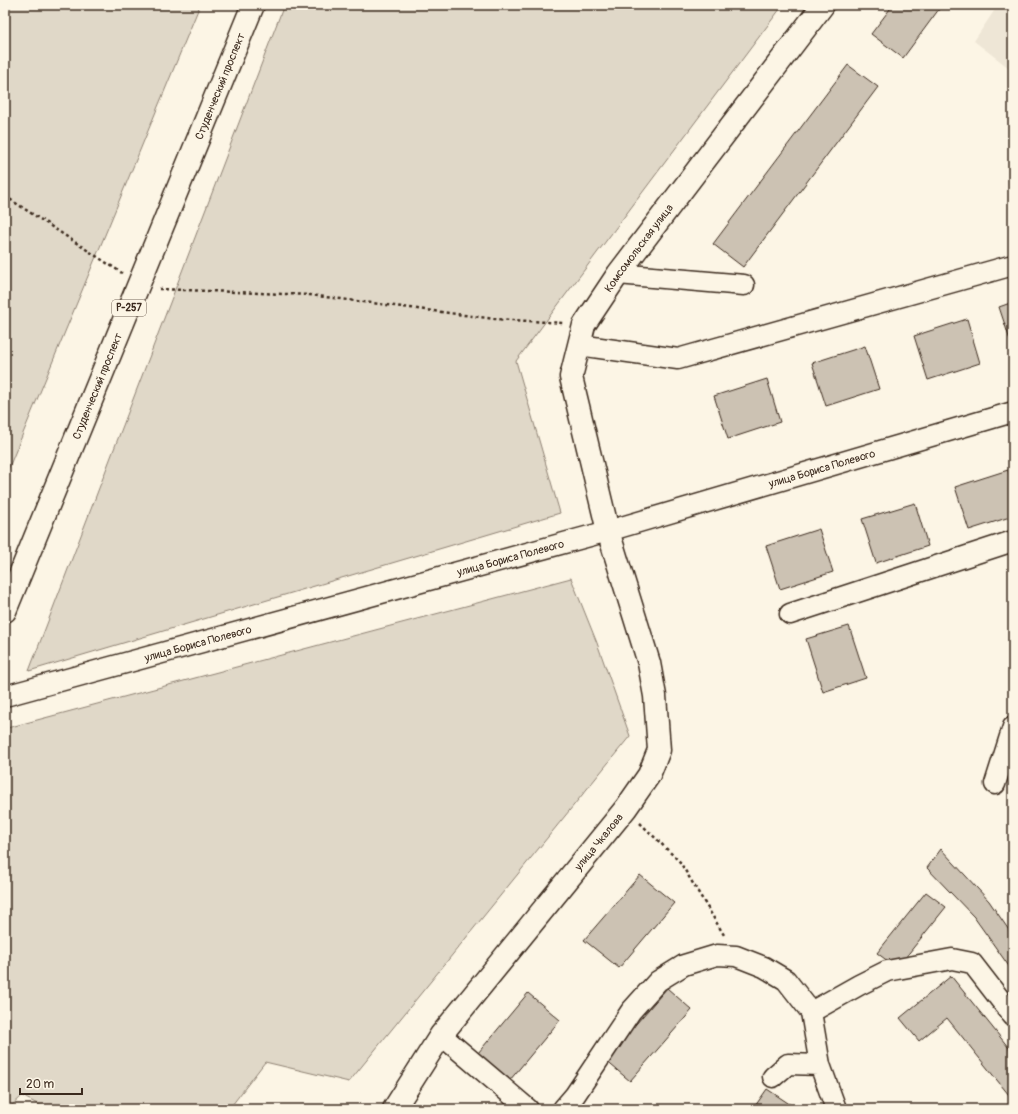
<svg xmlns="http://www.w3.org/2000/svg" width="1018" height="1114" viewBox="0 0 1018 1114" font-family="Pangolin,sans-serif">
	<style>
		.built { fill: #eee6d6 }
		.green { fill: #e0d8c8; stroke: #8e8173 }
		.building { fill: #ccc2b3; stroke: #3b2a1e }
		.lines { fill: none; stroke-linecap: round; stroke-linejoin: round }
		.minor-casing { stroke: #3b2a1e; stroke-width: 23 }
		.major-casing { stroke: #3b2a1e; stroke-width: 25 }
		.highway-casing { stroke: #3b2a1e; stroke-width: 25 }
		.path { stroke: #3b2a1e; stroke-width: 2.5; stroke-dasharray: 3 3; stroke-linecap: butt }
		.minor { stroke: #fcf5e5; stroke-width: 20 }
		.major { stroke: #fcf5e5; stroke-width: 22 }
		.highway { stroke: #fcf5e5; stroke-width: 22 }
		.labels { text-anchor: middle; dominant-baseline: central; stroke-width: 3.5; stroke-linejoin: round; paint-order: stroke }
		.shield { fill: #fcf5e5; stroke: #75675a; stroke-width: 1 }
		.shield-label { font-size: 10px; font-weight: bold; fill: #3b2a1e }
		.street-label { font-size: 11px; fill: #3b2a1e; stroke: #fcf5e5 }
	</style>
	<rect width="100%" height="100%" fill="#fcf5e5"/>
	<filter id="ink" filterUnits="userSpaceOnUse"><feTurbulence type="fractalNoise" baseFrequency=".025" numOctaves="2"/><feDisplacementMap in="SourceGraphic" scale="8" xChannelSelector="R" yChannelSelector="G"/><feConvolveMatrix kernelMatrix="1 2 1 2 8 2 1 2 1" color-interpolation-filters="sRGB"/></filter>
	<g filter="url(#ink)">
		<!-- built -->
		<polygon class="built" points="998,5 1013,5 1013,71 974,41"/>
		<!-- green -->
		<g class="green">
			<polygon points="5,5 200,5 5,477"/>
			<polygon points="284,5 783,5 516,361 560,513 29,671"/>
			<polygon points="571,578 597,643 630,736 349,1082 265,1062 229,1109 47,1109 22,1096 8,1109 5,1109 5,734 7,728"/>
		</g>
		<!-- building -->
		<g class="building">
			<polygon points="893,5 942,5 903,58 871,34"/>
			<polygon points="848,65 878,87 743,267 713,244"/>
			<polygon points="1013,302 1013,349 999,307"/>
			<polygon points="967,319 980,363 928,380 914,336"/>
			<polygon points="865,346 879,389 826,406 812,363"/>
			<polygon points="767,379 780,422 728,439 714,396"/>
			<polygon points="1008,470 1013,485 1013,516 969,530 955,487"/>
			<polygon points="915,503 928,546 876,563 862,519"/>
			<polygon points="819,529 833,572 780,589 766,546"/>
			<polygon points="849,626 866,678 823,692 806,639"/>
			<polygon points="941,849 989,901 1013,936 1013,972 974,917 927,868"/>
			<polygon points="640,875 674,903 619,968 584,940"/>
			<polygon points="926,892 946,907 905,958 889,962 877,953"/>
			<polygon points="951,976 1013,1053 1013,1100 947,1018 919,1041 900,1018"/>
			<polygon points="667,988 692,1010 630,1081 605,1060"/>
			<polygon points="528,993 560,1020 510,1080 478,1053"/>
			<polygon points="767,1089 794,1107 792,1109 753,1109"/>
		</g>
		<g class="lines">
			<!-- minor casing -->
			<g class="minor-casing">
				<g id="minor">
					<polyline points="618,274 744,285"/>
					<polyline points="579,345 678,359 1013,265"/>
					<polyline points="790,614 1013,541"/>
					<path id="s1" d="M5 696 608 531 1013 412"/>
					<polyline points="995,784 1013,727"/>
					<polyline points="811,1012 859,985 887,971 952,959 972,963 1013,1016"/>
					<polyline points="441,1035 528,1109"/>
					<polyline points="773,1077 788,1064 820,1065 836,1109"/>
					<polyline points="563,1109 575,1095 631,1011 658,981 684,965 717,955 736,956 764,967 786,980 811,1012 820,1065"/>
				</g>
			</g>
			<!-- major casing -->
			<g class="major-casing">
				<g id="major">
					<path id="s2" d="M394 1109 441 1035 626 808 649 775 659 750 655 696 649 663 608 531 571 377 584 325 618 274 823 5"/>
				</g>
			</g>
			<!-- highway casing -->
			<g class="highway-casing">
				<g id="highway">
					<path id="s3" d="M5 611 253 5"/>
				</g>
			</g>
			<!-- path -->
			<g class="path">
				<polyline points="5,196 122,273"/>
				<polyline points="159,289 310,295 495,319 564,323"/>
				<polyline points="640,823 680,862 724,935"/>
			</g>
			<!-- minor -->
			<use href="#minor" class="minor"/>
			<!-- major -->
			<use href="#major" class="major"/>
			<!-- highway -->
			<use href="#highway" class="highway"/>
		</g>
	</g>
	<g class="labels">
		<!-- shield labels -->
		<rect class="shield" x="112" y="300" width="34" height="16" rx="3"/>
		<g class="shield-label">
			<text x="129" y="308">Р-257</text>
		</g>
		<!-- street labels -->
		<g class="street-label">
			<text stroke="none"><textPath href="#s3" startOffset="567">Студенческий проспект</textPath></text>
			<text stroke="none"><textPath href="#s2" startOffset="980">Комсомольская улица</textPath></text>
			<text stroke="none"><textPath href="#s3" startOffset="243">Студенческий проспект</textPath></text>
			<text stroke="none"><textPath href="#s1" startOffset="848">улица Бориса Полевого</textPath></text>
			<text stroke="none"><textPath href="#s1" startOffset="524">улица Бориса Полевого</textPath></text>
			<text stroke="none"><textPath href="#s1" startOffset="200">улица Бориса Полевого</textPath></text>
			<text stroke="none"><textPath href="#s2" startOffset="337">улица Чкалова</textPath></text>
		</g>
	</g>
	<!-- margin -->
	<rect width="1018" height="1114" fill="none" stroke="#fcf5e5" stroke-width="20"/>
	<rect x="10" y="10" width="998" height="1094" fill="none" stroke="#3b2a1e" stroke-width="1.5" filter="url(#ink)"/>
	<!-- scale -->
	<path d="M20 1088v6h62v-6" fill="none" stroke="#3b2a1e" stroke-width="2"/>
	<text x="26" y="1088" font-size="12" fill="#3b2a1e" stroke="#fcf5e5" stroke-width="3" paint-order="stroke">20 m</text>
</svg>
